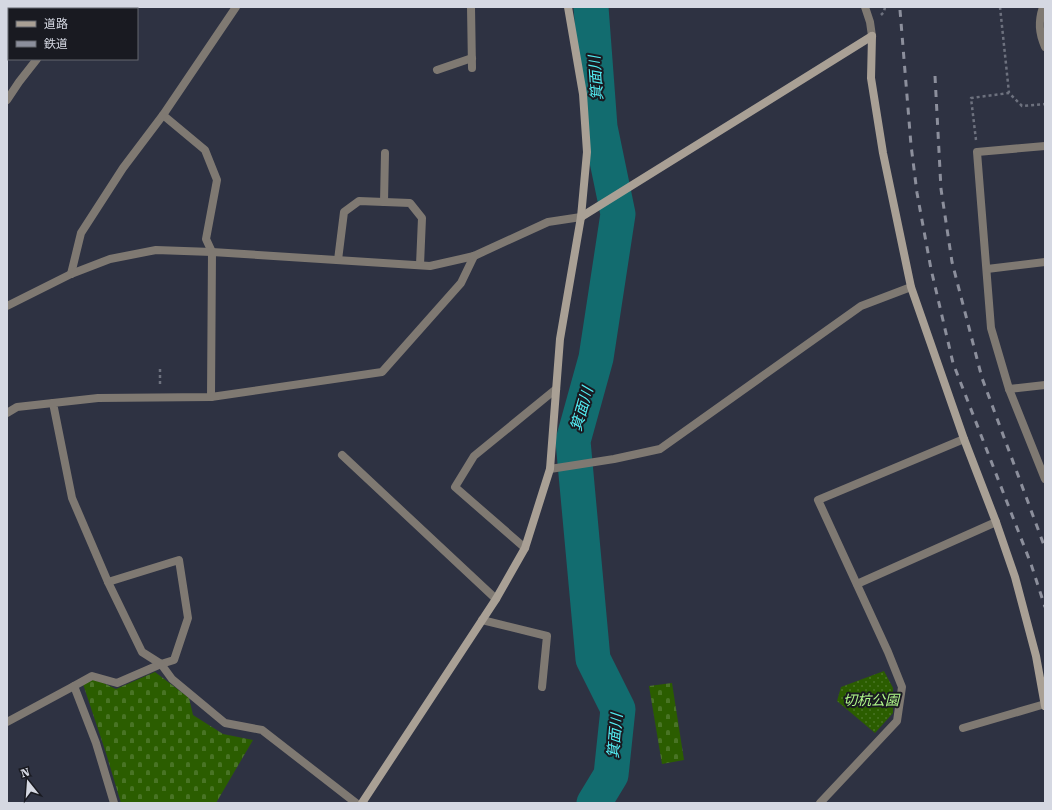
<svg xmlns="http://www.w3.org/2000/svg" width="1052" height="810" viewBox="0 0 1052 810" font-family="'Roboto Serif','Noto Sans JP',serif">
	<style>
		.cemetery { fill: url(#cemetery-stones) }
		.park { fill: url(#park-dots) }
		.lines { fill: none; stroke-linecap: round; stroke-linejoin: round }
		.river { stroke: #126c6f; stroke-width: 35 }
		.path { stroke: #6d717e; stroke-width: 2.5; stroke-dasharray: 3 3; stroke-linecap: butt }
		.lane { stroke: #7f7972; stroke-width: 8 }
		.street { stroke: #7f7972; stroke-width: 8 }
		.secondary { stroke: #a9a095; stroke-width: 8 }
		.rail { stroke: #8c8f9c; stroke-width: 3; stroke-dasharray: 7 7; stroke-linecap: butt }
		.labels { text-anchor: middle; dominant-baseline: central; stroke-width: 4; stroke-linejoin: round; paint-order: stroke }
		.park-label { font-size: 14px; font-style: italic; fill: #b1f98a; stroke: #191a21 }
		.water-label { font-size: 15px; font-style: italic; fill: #53edf3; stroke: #191a21 }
	</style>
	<defs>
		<pattern id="cemetery-stones" width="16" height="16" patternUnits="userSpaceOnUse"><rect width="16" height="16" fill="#2b5d00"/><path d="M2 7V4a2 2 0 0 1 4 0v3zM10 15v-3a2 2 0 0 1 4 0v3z" fill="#497425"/></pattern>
		<pattern id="park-dots" width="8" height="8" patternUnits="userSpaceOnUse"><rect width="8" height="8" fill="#2b5d00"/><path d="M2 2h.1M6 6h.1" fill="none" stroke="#497425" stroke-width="1.8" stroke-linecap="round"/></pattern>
	</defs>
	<rect width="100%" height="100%" fill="#2e3242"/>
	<!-- cemetery -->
	<g class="cemetery">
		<polygon points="155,672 189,698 193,715 223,734 253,740 216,803 121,803 106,753 83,684 95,679 116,689"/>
		<polygon points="672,683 684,760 662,764 649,686"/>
	</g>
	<!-- park -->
	<polygon class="park" points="884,671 893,688 893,713 875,733 837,701 841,687"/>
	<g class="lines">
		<!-- river -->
		<polyline class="river" points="591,7 600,127 618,214 596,358 573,441 593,659 618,709 611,775 594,803"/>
		<!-- path -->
		<g class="path">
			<polyline points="1000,7 1009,93 1022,106 1045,104"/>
			<polyline points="881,15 884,12 885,7"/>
			<polyline points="976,140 971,98 1009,93"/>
			<polyline points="160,384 160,368"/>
		</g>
		<!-- lane -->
		<g class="lane">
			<path d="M1043 7C1038 22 1039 33 1045 47"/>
			<polyline points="437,70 472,58"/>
			<polyline points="384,202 385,153"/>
			<polyline points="338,260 344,212 359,201 410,203 422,218 420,265"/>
			<polyline points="1009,389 1045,385"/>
			<polyline points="7,413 17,407 53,403"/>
			<polyline points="482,620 547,636 542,687"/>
			<polyline points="74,686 92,676 117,683 161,664"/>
			<polyline points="963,728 1045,704"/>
		</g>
		<!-- street -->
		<g class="street">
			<polyline points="471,7 472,68"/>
			<polyline points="865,7 870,22 872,36"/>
			<polyline points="79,9 80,7"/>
			<polyline points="7,100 19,82 37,59"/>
			<polyline points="163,115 205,150 217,180 206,239 212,252 211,397"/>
			<polyline points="1045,146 977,152 991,328 1009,389 1045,479"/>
			<polyline points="987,269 1045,262"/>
			<polyline points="71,274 81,233 123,168 163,115 236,7"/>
			<polyline points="7,306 71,274 110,259 156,250 212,252 430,266 474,256 548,222 581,217"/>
			<polyline points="342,455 496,599"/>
			<polyline points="550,469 614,459 660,449 861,306 911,287"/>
			<polyline points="525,548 455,487 474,456 556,389"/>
			<polyline points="108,582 179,560 188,618 174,660 161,664"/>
			<polyline points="857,584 996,522"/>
			<polyline points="7,722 74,686 96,743 114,803"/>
			<polyline points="356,803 262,730 225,723 172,679 161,664 142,652 108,582 72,498 53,403 98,398 211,397 382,372 461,283 474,256"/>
			<polyline points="820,803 897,721 902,687 888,652 818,500 964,439"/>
		</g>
		<!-- secondary -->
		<g class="secondary">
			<polyline points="872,36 871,78 883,153 911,287 964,439 996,522 1015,577 1036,656 1045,706"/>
			<polyline points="581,217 872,36"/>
			<polyline points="362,803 496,599 525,548 550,469 560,339 581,217 587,152 583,94 568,7"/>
		</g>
		<!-- rail -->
		<g class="rail">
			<polyline points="900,10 911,145 917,193 931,269 953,363 1031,564 1045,607"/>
			<polyline points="935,76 941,189 952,262 982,378 1045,548"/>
		</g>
	</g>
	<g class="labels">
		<!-- park labels -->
		<g class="park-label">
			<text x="871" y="700">切杭公園</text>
		</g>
		<!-- water labels -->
		<g class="water-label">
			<text transform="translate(596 78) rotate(-94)">箕面川</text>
			<text transform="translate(582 409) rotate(-74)">箕面川</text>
			<text transform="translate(615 736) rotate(-85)">箕面川</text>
		</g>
	</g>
	<!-- border -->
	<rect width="1052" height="810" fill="none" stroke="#d5d8e2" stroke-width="16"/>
	<!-- legend -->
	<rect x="8" y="8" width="130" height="52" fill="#191a21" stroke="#64666e"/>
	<rect x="16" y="21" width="20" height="6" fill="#a9a095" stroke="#64666e"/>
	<text x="44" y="28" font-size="12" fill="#d5d8e2">道路</text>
	<rect x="16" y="41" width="20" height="6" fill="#8c8f9c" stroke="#64666e"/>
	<text x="44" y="48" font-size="12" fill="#d5d8e2">鉄道</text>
	<!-- north arrow -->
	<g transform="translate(28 782) rotate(343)" stroke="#191a21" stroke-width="3" paint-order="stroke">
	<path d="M0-3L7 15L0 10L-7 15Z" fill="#d5d8e2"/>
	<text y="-6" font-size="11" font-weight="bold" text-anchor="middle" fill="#d5d8e2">N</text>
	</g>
</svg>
